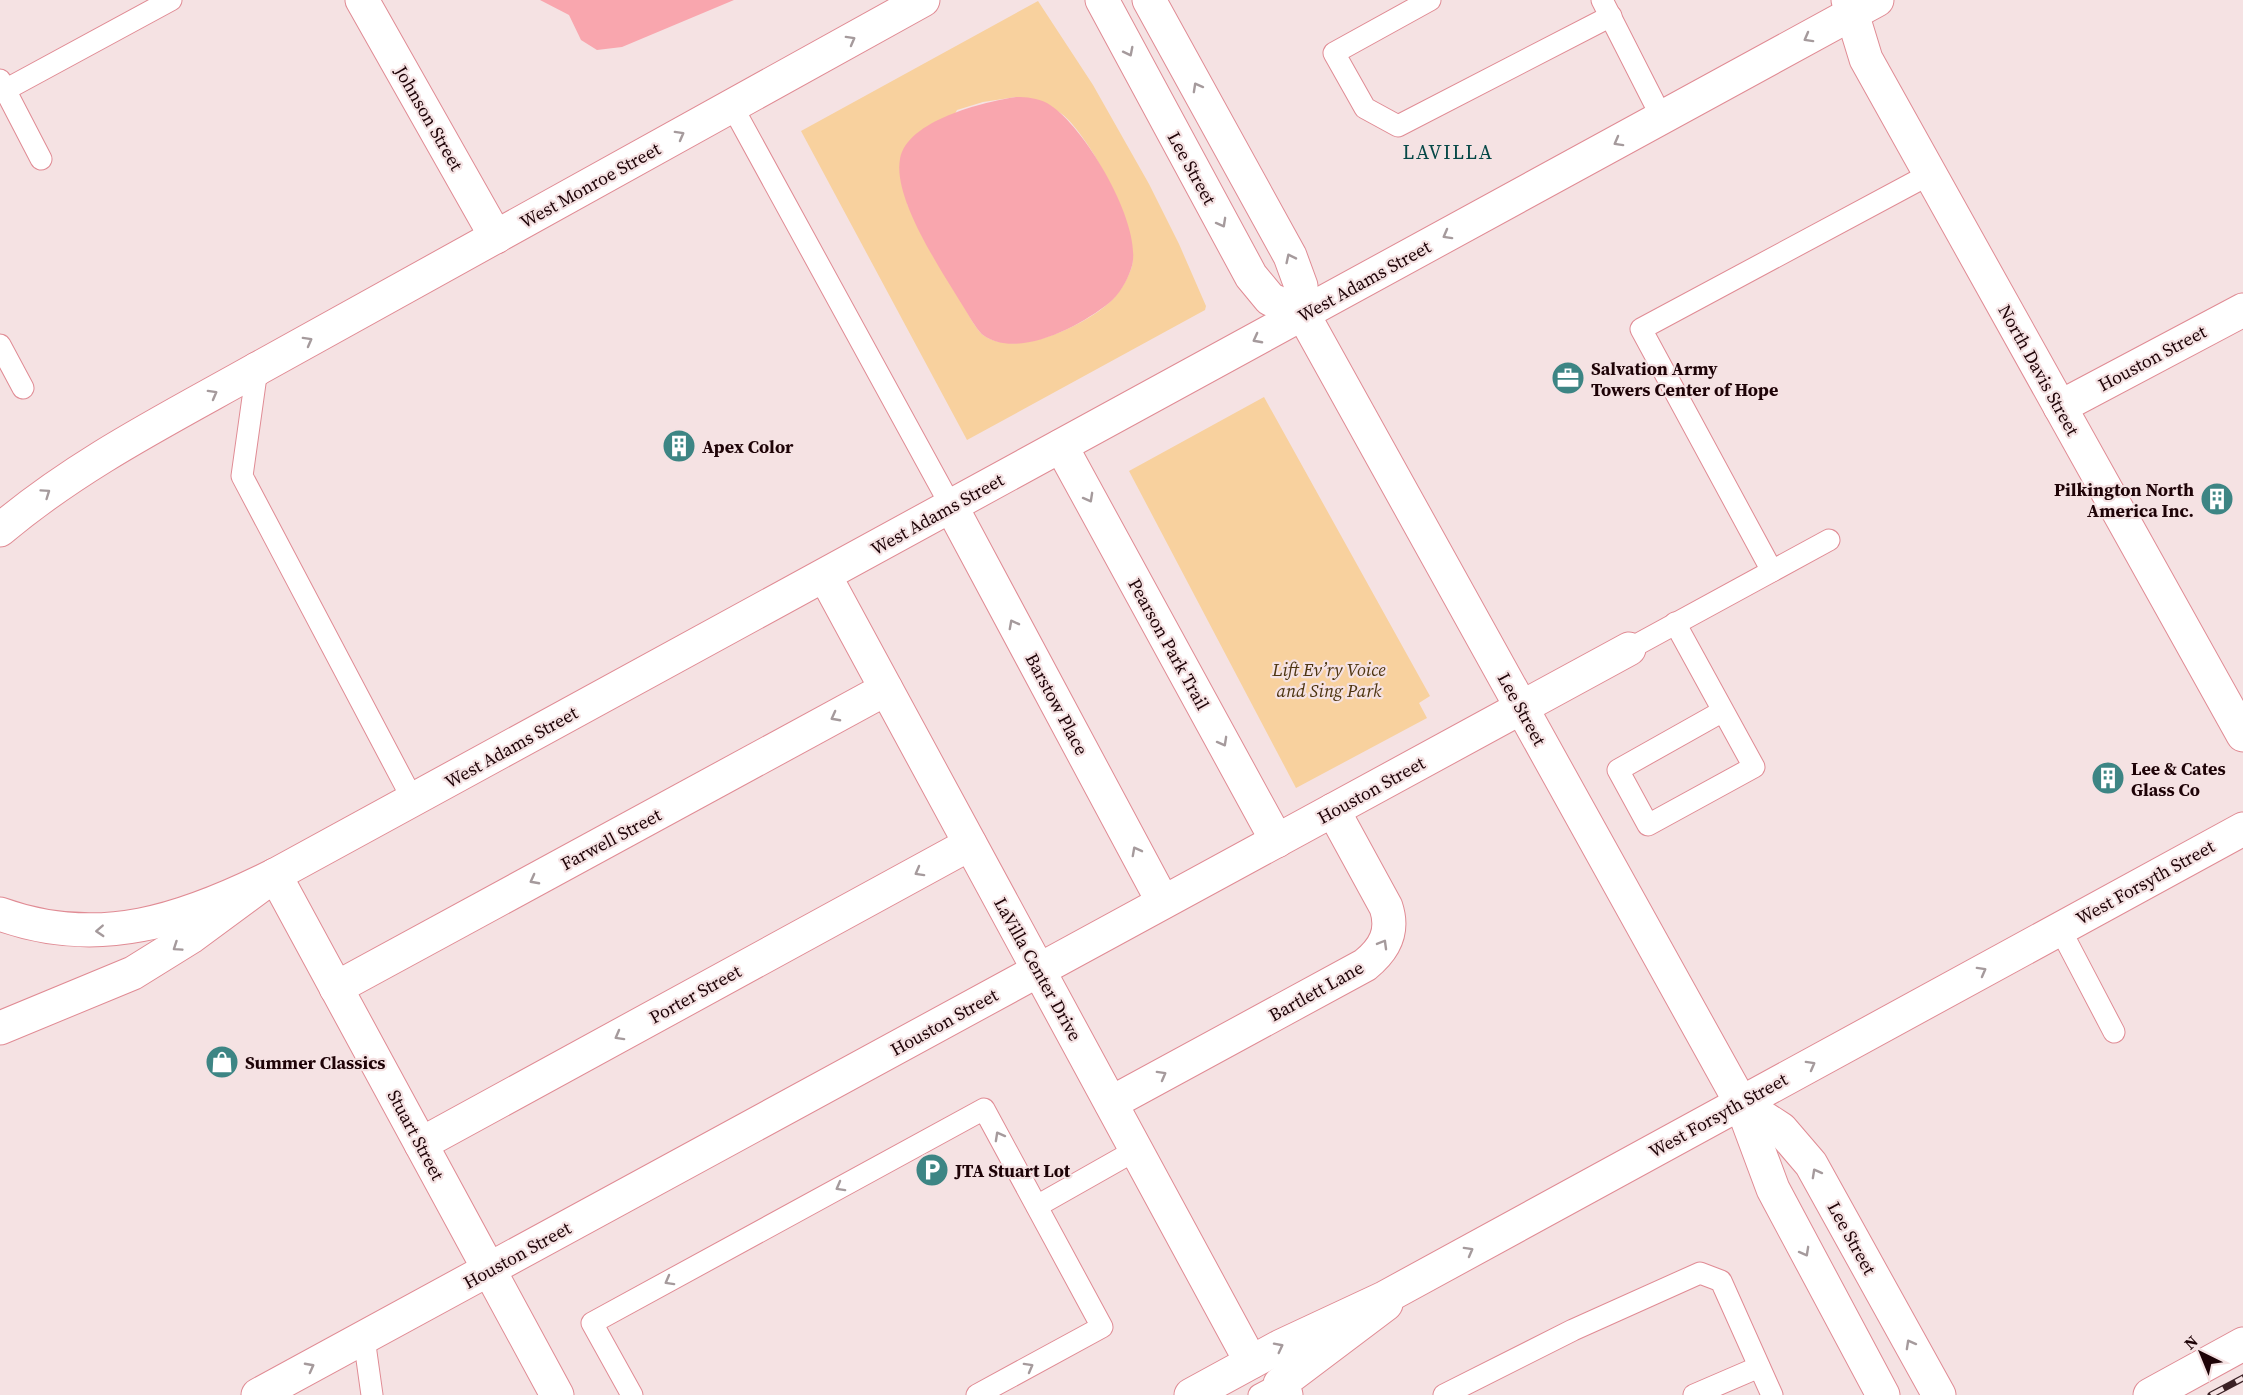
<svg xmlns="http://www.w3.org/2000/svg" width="2243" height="1395" viewBox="0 0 2243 1395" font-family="'Source Serif 4',serif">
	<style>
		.green { fill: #f8d19e; fill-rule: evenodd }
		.water { fill: #f9a6ae }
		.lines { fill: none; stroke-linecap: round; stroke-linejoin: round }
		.service-casing { stroke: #e08b94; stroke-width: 23 }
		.minor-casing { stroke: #e08b94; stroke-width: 35 }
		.tertiary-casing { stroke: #e08b94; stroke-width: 35 }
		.secondary-casing { stroke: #e08b94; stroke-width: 35 }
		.primary-casing { stroke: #e08b94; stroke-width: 35 }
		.motorway-casing { stroke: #e08b94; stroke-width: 35 }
		.service { stroke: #fff; stroke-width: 21 }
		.minor { stroke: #fff; stroke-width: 33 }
		.tertiary { stroke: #fff; stroke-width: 33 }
		.secondary { stroke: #fff; stroke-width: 33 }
		.primary { stroke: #fff; stroke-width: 33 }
		.motorway { stroke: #fff; stroke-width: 33 }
		.rail-casing { stroke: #3b2125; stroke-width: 7 }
		.rail { stroke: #f5e2e3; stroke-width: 4.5; stroke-dasharray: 14; stroke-linecap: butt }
		.oneway { stroke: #a59a9c }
		.labels { text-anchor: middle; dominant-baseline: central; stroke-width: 4.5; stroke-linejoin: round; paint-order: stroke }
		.street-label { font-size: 18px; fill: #1e0307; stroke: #f5e2e3 }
		.poi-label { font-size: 18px; font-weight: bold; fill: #1e0307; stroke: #f5e2e3; text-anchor: start }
		.park-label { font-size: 18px; font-style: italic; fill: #4d3410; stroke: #f5e2e3 }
		.neighbourhood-label { font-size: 20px; letter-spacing: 1.5px; fill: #064847; stroke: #f5e2e3 }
	</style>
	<rect width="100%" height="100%" fill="#f5e2e3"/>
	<!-- green -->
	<g class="green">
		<path d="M1038 1 1093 85 1149 184 1179 244 1206 306 1205 310 967 440 801 131ZM1016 97C1030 102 1047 105 1059 112 1088 130 1143 236 1131 269 1127 280 1120 292 1112 300 1087 325 1016 359 983 335 979 332 975 325 972 321L907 204 957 110 983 102Z"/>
		<polygon points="1264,397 1430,696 1419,703 1427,718 1296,788 1129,471"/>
	</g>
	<!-- water -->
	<g class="water">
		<polygon points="540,0 734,0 622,47 597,50 581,40 569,15"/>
		<path d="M1016 97C1027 97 1037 98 1047 103 1083 123 1146 228 1131 269 1127 281 1119 295 1109 303 1080 326 1018 360 983 335 979 332 975 325 972 321 950 283 892 202 900 159 907 120 984 102 1016 97Z"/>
	</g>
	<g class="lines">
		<!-- service casing -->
		<g class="service-casing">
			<g id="service">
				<polyline points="1430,0 1334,53 1365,108 1398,126 1611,16"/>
				<polyline points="1602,0 1662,118"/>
				<polyline points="0,80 41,159"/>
				<polyline points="5,90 171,0"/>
				<polyline points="732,106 951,506"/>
				<polyline points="0,345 23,388"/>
				<polyline points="257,369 242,476 413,800"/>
				<polyline points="1772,571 1641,329 1930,174"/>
				<polyline points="1675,623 1754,767 1648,825 1618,770 1723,711"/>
				<polyline points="1629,649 1829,540"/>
				<polyline points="2060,929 2114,1032"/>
				<polyline points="1037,1206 1136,1150"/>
				<polyline points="364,1338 372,1395"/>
				<polyline points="632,1395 592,1323 984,1109 1102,1327 977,1395"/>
				<polyline points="1259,1395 1280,1384"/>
				<polyline points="1444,1395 1573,1330 1700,1273 1721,1281 1772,1395"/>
				<polyline points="1694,1395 1759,1367"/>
			</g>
		</g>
		<!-- minor casing -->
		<g class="minor-casing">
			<g id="minor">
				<polyline points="362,0 496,237"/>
				<polyline points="2060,407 2243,310"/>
				<polyline points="1061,446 1277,841"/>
				<polyline points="951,506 1163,902"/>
				<polyline points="825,576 1251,1362"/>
				<polyline points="336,988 886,689"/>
				<polyline points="0,1028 133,973 191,937 275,875 557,1395"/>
				<path d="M1111 1103 1365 965C1385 949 1394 931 1386 907L1333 810"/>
				<polyline points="421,1144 970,844"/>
				<polyline points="258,1395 1629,649"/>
				<polyline points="1286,1395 1280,1384 1386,1304"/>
			</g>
		</g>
		<!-- tertiary casing -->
		<g class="tertiary-casing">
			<g id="tertiary">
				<polyline points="1102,0 1251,276 1270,299 1303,314"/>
				<polyline points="1149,0 1290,256 1301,286 1303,314 1741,1103 1773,1189 1883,1395"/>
				<polyline points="1848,0 1866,59 2243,735"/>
				<polyline points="257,369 923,0"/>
				<polyline points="1741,1103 1781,1129 1811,1164 1939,1395"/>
			</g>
		</g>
		<!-- secondary casing -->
		<g class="secondary-casing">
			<polyline id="secondary" points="2150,1395 2243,1344"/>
		</g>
		<!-- primary casing -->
		<g class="primary-casing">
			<g id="primary">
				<polyline points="275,875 1877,0"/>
				<polyline points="1191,1395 1281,1346 1384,1298 2243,829"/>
			</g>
		</g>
		<!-- motorway casing -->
		<g class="motorway-casing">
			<g id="motorway">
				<path d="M0 530C78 464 168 419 257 369"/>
				<path d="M0 914C99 950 185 920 275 875"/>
			</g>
		</g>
		<!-- service -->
		<use href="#service" class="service"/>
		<!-- minor -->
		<use href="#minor" class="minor"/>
		<!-- tertiary -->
		<use href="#tertiary" class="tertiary"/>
		<!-- secondary -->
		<use href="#secondary" class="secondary"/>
		<!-- primary -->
		<use href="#primary" class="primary"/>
		<!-- motorway -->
		<use href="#motorway" class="motorway"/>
		<!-- rail casing -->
		<g class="rail-casing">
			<polyline id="rail" points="2211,1395 2243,1378"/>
		</g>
		<!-- rail -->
		<use href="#rail" class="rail"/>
	</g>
	<!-- one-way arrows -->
	<defs><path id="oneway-chevron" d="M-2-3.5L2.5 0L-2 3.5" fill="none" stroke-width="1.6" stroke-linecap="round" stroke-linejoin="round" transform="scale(1.5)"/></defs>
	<g class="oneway">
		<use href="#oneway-chevron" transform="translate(1808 38) rotate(151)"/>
		<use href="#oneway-chevron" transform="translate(851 40) rotate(-29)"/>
		<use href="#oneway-chevron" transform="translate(1129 52) rotate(63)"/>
		<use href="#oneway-chevron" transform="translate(1197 87) rotate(-119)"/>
		<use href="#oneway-chevron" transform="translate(680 135) rotate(-29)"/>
		<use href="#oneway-chevron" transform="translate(1618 142) rotate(151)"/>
		<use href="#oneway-chevron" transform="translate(1222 223) rotate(61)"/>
		<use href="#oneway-chevron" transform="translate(1447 235) rotate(151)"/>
		<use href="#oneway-chevron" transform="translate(1290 258) rotate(-116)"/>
		<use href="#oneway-chevron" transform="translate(1257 339) rotate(152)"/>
		<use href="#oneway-chevron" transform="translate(308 341) rotate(-29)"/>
		<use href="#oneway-chevron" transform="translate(213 394) rotate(-29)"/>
		<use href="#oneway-chevron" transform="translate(46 493) rotate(-35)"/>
		<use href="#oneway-chevron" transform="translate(1089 498) rotate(61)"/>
		<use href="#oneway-chevron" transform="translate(1013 624) rotate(-118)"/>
		<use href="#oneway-chevron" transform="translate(835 717) rotate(152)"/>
		<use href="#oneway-chevron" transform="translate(1223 742) rotate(61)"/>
		<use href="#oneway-chevron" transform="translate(1136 851) rotate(-118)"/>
		<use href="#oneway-chevron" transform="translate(919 872) rotate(151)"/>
		<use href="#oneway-chevron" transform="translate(534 880) rotate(152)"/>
		<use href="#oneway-chevron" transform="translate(100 931) rotate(177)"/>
		<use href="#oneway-chevron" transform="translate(1383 944) rotate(-60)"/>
		<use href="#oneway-chevron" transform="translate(177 947) rotate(146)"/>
		<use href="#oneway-chevron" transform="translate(1982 971) rotate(-29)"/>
		<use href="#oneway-chevron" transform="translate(619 1036) rotate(151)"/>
		<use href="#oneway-chevron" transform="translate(1811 1065) rotate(-29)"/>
		<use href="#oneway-chevron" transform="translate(1162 1075) rotate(-29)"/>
		<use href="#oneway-chevron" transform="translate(999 1136) rotate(-119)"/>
		<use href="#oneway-chevron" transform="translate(1816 1173) rotate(-119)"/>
		<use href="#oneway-chevron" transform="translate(840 1187) rotate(151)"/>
		<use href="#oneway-chevron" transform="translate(1469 1251) rotate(-29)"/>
		<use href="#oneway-chevron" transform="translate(1805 1252) rotate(61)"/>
		<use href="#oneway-chevron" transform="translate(669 1281) rotate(151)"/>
		<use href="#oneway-chevron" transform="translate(1910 1344) rotate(-119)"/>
		<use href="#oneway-chevron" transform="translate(1279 1347) rotate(-27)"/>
		<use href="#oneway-chevron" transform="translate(310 1367) rotate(-28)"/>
		<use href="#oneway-chevron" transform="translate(1029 1367) rotate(-29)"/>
	</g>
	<!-- icons -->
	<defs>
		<g id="office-disc" transform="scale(1.725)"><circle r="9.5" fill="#3d8584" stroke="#f5e2e3"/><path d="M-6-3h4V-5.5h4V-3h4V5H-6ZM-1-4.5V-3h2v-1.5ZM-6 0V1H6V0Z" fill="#fff"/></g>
		<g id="building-disc" transform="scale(1.725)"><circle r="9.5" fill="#3d8584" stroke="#f5e2e3"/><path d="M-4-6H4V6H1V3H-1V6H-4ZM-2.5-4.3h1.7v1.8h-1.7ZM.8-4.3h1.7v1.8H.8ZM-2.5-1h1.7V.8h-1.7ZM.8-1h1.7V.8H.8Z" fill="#fff"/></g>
		<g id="shop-disc" transform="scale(1.725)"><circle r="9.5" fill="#3d8584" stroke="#f5e2e3"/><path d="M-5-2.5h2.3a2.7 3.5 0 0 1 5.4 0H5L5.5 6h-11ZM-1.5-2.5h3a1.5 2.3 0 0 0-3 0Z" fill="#fff"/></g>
		<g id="parking-disc" transform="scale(1.725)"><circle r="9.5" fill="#3d8584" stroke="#f5e2e3"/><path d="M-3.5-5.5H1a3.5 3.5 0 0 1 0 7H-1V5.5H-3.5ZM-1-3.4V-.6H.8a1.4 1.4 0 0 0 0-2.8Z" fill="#fff"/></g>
	</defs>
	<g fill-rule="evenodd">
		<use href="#office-disc" x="1568" y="378"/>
		<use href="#building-disc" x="679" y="446"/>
		<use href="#building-disc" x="2217" y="499"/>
		<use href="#building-disc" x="2108" y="778"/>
		<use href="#shop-disc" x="222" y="1062"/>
		<use href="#parking-disc" x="932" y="1170"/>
	</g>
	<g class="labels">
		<!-- street labels -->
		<g class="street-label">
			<text transform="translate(429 118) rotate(60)">Johnson Street</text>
			<text transform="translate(1192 168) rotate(61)">Lee Street</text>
			<text transform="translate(590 185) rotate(-29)">West Monroe Street</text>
			<text transform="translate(1364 281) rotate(-29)">West Adams Street</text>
			<text transform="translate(2152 358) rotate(-28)">Houston Street</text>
			<text transform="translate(2039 370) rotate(61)">North Davis Street</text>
			<text transform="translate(937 514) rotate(-29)">West Adams Street</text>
			<text transform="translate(1169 644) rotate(61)">Pearson Park Trail</text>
			<text transform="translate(1057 704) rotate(62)">Barstow Place</text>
			<text transform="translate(1522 709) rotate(61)">Lee Street</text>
			<text transform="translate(511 747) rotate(-29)">West Adams Street</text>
			<text transform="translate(1371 790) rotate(-29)">Houston Street</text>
			<text transform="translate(611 839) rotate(-28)">Farwell Street</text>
			<text transform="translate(2145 882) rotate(-29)">West Forsyth Street</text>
			<text transform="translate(1038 969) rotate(61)">LaVilla Center Drive</text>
			<text transform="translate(1316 991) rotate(-29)">Bartlett Lane</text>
			<text transform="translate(695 994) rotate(-29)">Porter Street</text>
			<text transform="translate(944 1022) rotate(-29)">Houston Street</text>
			<text transform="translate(1718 1115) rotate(-29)">West Forsyth Street</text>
			<text transform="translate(416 1135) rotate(62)">Stuart Street</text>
			<text transform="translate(1852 1238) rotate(61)">Lee Street</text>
			<text transform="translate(517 1255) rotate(-29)">Houston Street</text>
		</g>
		<!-- poi labels -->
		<g class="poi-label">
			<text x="1591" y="368">Salvation Army<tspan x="1591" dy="21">Towers Center of Hope</tspan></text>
			<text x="702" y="446">Apex Color</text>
			<text x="2194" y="489" text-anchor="end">Pilkington North<tspan x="2194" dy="21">America Inc.</tspan></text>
			<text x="2131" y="768">Lee &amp; Cates<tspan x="2131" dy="21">Glass Co</tspan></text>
			<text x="245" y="1062">Summer Classics</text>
			<text x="955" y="1170">JTA Stuart Lot</text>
		</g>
		<!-- park labels -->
		<g class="park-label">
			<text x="1329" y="669">Lift Ev’ry Voice<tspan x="1329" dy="21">and Sing Park</tspan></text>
		</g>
		<!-- neighbourhood labels -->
		<g class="neighbourhood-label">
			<text x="1448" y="152">LAVILLA</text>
		</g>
	</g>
	<!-- north arrow -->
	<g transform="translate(2201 1353) rotate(317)" stroke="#f5e2e3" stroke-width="4.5" paint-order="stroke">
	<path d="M0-4.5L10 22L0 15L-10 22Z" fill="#1e0307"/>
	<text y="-9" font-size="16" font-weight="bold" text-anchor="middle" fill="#1e0307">N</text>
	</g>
</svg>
